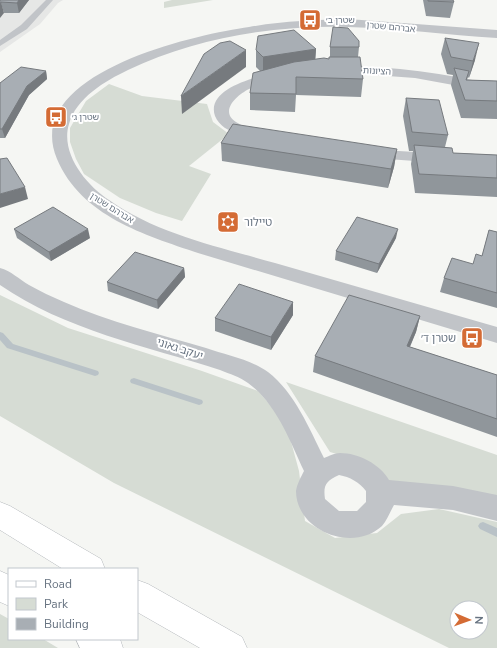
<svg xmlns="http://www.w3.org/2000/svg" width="497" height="648" viewBox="0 0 497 648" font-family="'Nunito Sans','Noto Sans Hebrew',sans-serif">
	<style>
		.built { fill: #e6e7e6 }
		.green { fill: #d6dcd4; fill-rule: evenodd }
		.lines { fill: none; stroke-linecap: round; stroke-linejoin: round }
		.stream { fill: #b9c2c7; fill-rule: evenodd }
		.secondary-casing { stroke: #b4b8bc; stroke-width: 1 }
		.lane { fill: #c1c4c8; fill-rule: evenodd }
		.street { fill: #c1c4c8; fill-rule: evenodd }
		.secondary { fill: #fff; fill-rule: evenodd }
		.wall { fill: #90969b }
		.shaded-wall { fill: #767a7e }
		.building { fill: #a8aeb4; stroke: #767a7e }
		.labels { text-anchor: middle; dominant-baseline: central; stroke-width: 4; stroke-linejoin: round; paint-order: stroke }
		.far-poi-label { font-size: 9px; fill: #677381; stroke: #fff; text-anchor: start }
		.far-street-label { font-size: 9px; fill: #677381; stroke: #fff }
		.poi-label { font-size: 11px; fill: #677381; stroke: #fff; text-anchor: start }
		.street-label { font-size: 11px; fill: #677381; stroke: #fff }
	</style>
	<rect width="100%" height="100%" fill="#f5f6f3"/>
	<!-- built -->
	<polygon class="built" points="0,0 63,0 58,3 40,24 0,52"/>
	<!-- green -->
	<g class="green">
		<polygon points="172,0 213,0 164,8 164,2"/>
		<polygon points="109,84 142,96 207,104 213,122 229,134 189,166 211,174 182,221 156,213 120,198 84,174 76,159 70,142 70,128 86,101"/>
		<path d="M0 295 68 328 202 371 258 391 286 423 299 471 305 521 335 538 377 533 401 514 439 509 497 522V648H449L114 483 0 416ZM457 608H481V632H457Z"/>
		<polygon points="286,382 497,455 497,497 388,483 374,465 330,452"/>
		<polygon points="0,614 9,619 9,639 43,639 58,648 0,648"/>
	</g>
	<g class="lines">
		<!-- stream -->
		<g class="stream">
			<polygon points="0,332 3,333 13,344 98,371 99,373 98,375 95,376 7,348 0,340"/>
			<polygon points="134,378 202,400 203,402 202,404 199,405 131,383 130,381 131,379"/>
			<polygon points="483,522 497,528 497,537 480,529 478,526 480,523"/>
		</g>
		<!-- secondary casing -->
		<g class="secondary-casing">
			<g id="secondary">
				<polygon points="0,502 10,506 101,559 105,569 63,569 0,530"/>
				<polygon points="0,571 9,575 9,606 0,602"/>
				<polygon points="137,580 148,584 242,637 247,648 200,648 137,612"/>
				<polygon points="76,639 120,639 123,648 80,648"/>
			</g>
		</g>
		<!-- lane -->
		<polygon class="lane" points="46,0 53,0 27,29 0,46 0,40 21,25"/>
		<!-- street -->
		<g class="street">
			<path d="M348 19 497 30V38C447 35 398 28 348 27 274 25 195 38 128 70 105 81 76 98 69 124 60 153 86 185 109 200 157 234 219 247 275 263 349 284 423 306 497 327V343L198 253C145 235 81 216 57 159 21 74 192 35 249 27 282 21 315 20 348 19Z"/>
			<path d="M332 66C388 65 442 73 497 85V93L415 78 374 75 327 73 325 70 327 67Z"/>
			<path d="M280 72 285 73 287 76 285 79C273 82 260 84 249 89 237 95 219 111 236 122 245 128 255 129 266 132L268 135 266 138C257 141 247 137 238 134 229 131 219 126 215 116 205 87 262 75 280 72Z"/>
			<polygon points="366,149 497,157 497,167 360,157 358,154 360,151"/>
			<path d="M0 268C11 271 19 279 29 285 40 291 52 297 64 302 110 322 158 334 206 348 226 355 250 359 268 372 295 393 309 428 324 458 329 456 335 453 340 453 358 453 380 464 389 480L453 486 497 495V521L453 510 394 505C390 512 387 520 382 526 353 553 296 531 296 491 297 484 301 477 304 471 290 441 276 403 248 383 240 377 230 374 220 370 146 346 65 330 0 285ZM339 475C350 477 359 482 366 491V502L357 511H339L325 499C323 485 326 481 339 475Z"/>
		</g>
		<!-- secondary -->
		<use href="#secondary" class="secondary"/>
	</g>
	<!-- wall -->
	<g class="wall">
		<polygon points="0,0 29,0 19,13 4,13"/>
		<polygon points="423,0 453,0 454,2 450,18 426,16"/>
		<polygon points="445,38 475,60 469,78 468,77 467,80 497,81 497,119 461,118 451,85 453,75 447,74 441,54"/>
		<polygon points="330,47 359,47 358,57 363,79 361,97 296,95 295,112 250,110 250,93 260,71 256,67 256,50 316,49 315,59 329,59 330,57"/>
		<polygon points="46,71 47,79 29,95 5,138 0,138 0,83"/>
		<polygon points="406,98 448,135 445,147 453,153 497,155 497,197 415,193 411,164 413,151 409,151 403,116"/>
		<polygon points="221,143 397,149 394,167 388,188 222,161"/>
		<polygon points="14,229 90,238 51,261 17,238"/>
		<polygon points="489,230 497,232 497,308 440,292 444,278 473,264 482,256"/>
		<polygon points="396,238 377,273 335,260 336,251"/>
		<polygon points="184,268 185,277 158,309 108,291 107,282"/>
		<polygon points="293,315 271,350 215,331 215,318"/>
		<polygon points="420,316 416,332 410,347 497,375 497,437 313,372 315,356"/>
	</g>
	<!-- shaded-wall -->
	<g class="shaded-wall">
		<polygon points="19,0 29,0 19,13 17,3"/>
		<polygon points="1,2 4,13 0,18 0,4"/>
		<polygon points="479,43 475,60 469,78 473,61"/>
		<polygon points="316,49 315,65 263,74 263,57"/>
		<polygon points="246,50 246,67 182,114 181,96"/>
		<polygon points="46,71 47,79 29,95 5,138 2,129 27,86"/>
		<polygon points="397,149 394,167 388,188 391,169"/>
		<polygon points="25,187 28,199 0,208 0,194"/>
		<polygon points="88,229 90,238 51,261 49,252"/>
		<polygon points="398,229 396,238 377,273 379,264"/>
		<polygon points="184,268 185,277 158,309 157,300"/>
		<polygon points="293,302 293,315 271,350 271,337"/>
		<polygon points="420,316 416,332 403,362 407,346"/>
	</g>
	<!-- building -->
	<g class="building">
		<polygon points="0,0 19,0 17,3 1,2 0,4"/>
		<polygon points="428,0 453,0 454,2 428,1"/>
		<polygon points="333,27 348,28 359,41 359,47 330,47"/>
		<polygon points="294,30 316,49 263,57 256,50 258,36"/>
		<polygon points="445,38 479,43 473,61 451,57"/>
		<polygon points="230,41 246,50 181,96 204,54 220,43"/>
		<polygon points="329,57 360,57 363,79 296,77 296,94 250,93 253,73 294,62 324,58 329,59"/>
		<polygon points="21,67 46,71 27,86 2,129 0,129 0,83"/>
		<polygon points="454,68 469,71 466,80 497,81 497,101 465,100"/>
		<polygon points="406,98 439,100 448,135 412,132"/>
		<polygon points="233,124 397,149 391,169 221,143"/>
		<polygon points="414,145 452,148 453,153 497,155 497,178 419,174"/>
		<polygon points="7,158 25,187 0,194 0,159"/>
		<polygon points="53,207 88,229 49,252 14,229"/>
		<polygon points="357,217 398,229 379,264 336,251"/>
		<polygon points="489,230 497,232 497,293 444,278 452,258 473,264 476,254 482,256"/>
		<polygon points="135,252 184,268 157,300 107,282"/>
		<polygon points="239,284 293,302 271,337 215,318"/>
		<polygon points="349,295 420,316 407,346 497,375 497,419 315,356"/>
	</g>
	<!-- icons -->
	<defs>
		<g id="bus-square" transform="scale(1.15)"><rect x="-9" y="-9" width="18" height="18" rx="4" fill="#d46b34" stroke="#fff"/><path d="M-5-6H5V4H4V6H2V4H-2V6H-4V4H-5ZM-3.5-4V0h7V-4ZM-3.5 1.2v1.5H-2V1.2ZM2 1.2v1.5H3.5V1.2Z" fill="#fff"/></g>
		<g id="synagogue-square" transform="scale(1.15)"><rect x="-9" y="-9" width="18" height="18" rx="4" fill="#d46b34" stroke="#fff"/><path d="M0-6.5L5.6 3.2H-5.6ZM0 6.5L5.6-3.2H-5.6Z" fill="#fff"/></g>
	</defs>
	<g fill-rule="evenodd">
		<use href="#bus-square" x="310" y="20"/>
		<use href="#bus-square" x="56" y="117"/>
		<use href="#synagogue-square" x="228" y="222"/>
		<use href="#bus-square" x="472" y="338"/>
	</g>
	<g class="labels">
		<!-- far-poi labels -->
		<g class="far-poi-label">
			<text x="326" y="20">שטרן ב׳</text>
			<text x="72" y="117">שטרן ג׳</text>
		</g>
		<!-- far-street labels -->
		<g class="far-street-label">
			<text transform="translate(391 27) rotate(5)">אברהם שטרן</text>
			<text transform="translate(377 71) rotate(3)">הציונות</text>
			<text transform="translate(112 208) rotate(32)">אברהם שטרן</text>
		</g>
		<!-- poi labels -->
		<g class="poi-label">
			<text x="244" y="222">טיילור</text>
			<text x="456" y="338" text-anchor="end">שטרן ד׳</text>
		</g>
		<!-- street labels -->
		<g class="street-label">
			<text transform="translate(180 349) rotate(18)">יעקב גאוני</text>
		</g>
	</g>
	<!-- legend -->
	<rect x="8" y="568" width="130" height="72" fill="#ffffff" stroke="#c2c7cd"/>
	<rect x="16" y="581" width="20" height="6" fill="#ffffff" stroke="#c2c7cd"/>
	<text x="44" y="588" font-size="12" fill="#677381">Road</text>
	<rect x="16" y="598" width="20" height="12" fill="#d6dcd4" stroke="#c2c7cd"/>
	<text x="44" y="608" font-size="12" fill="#677381">Park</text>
	<rect x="16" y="618" width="20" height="12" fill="#a8aeb4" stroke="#c2c7cd"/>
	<text x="44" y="628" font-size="12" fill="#677381">Building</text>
	<!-- north arrow -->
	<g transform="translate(469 620) rotate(92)"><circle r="19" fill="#ffffff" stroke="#c2c7cd"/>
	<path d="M0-3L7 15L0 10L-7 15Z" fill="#d46b34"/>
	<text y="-6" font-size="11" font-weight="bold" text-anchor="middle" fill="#677381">N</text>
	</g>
</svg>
